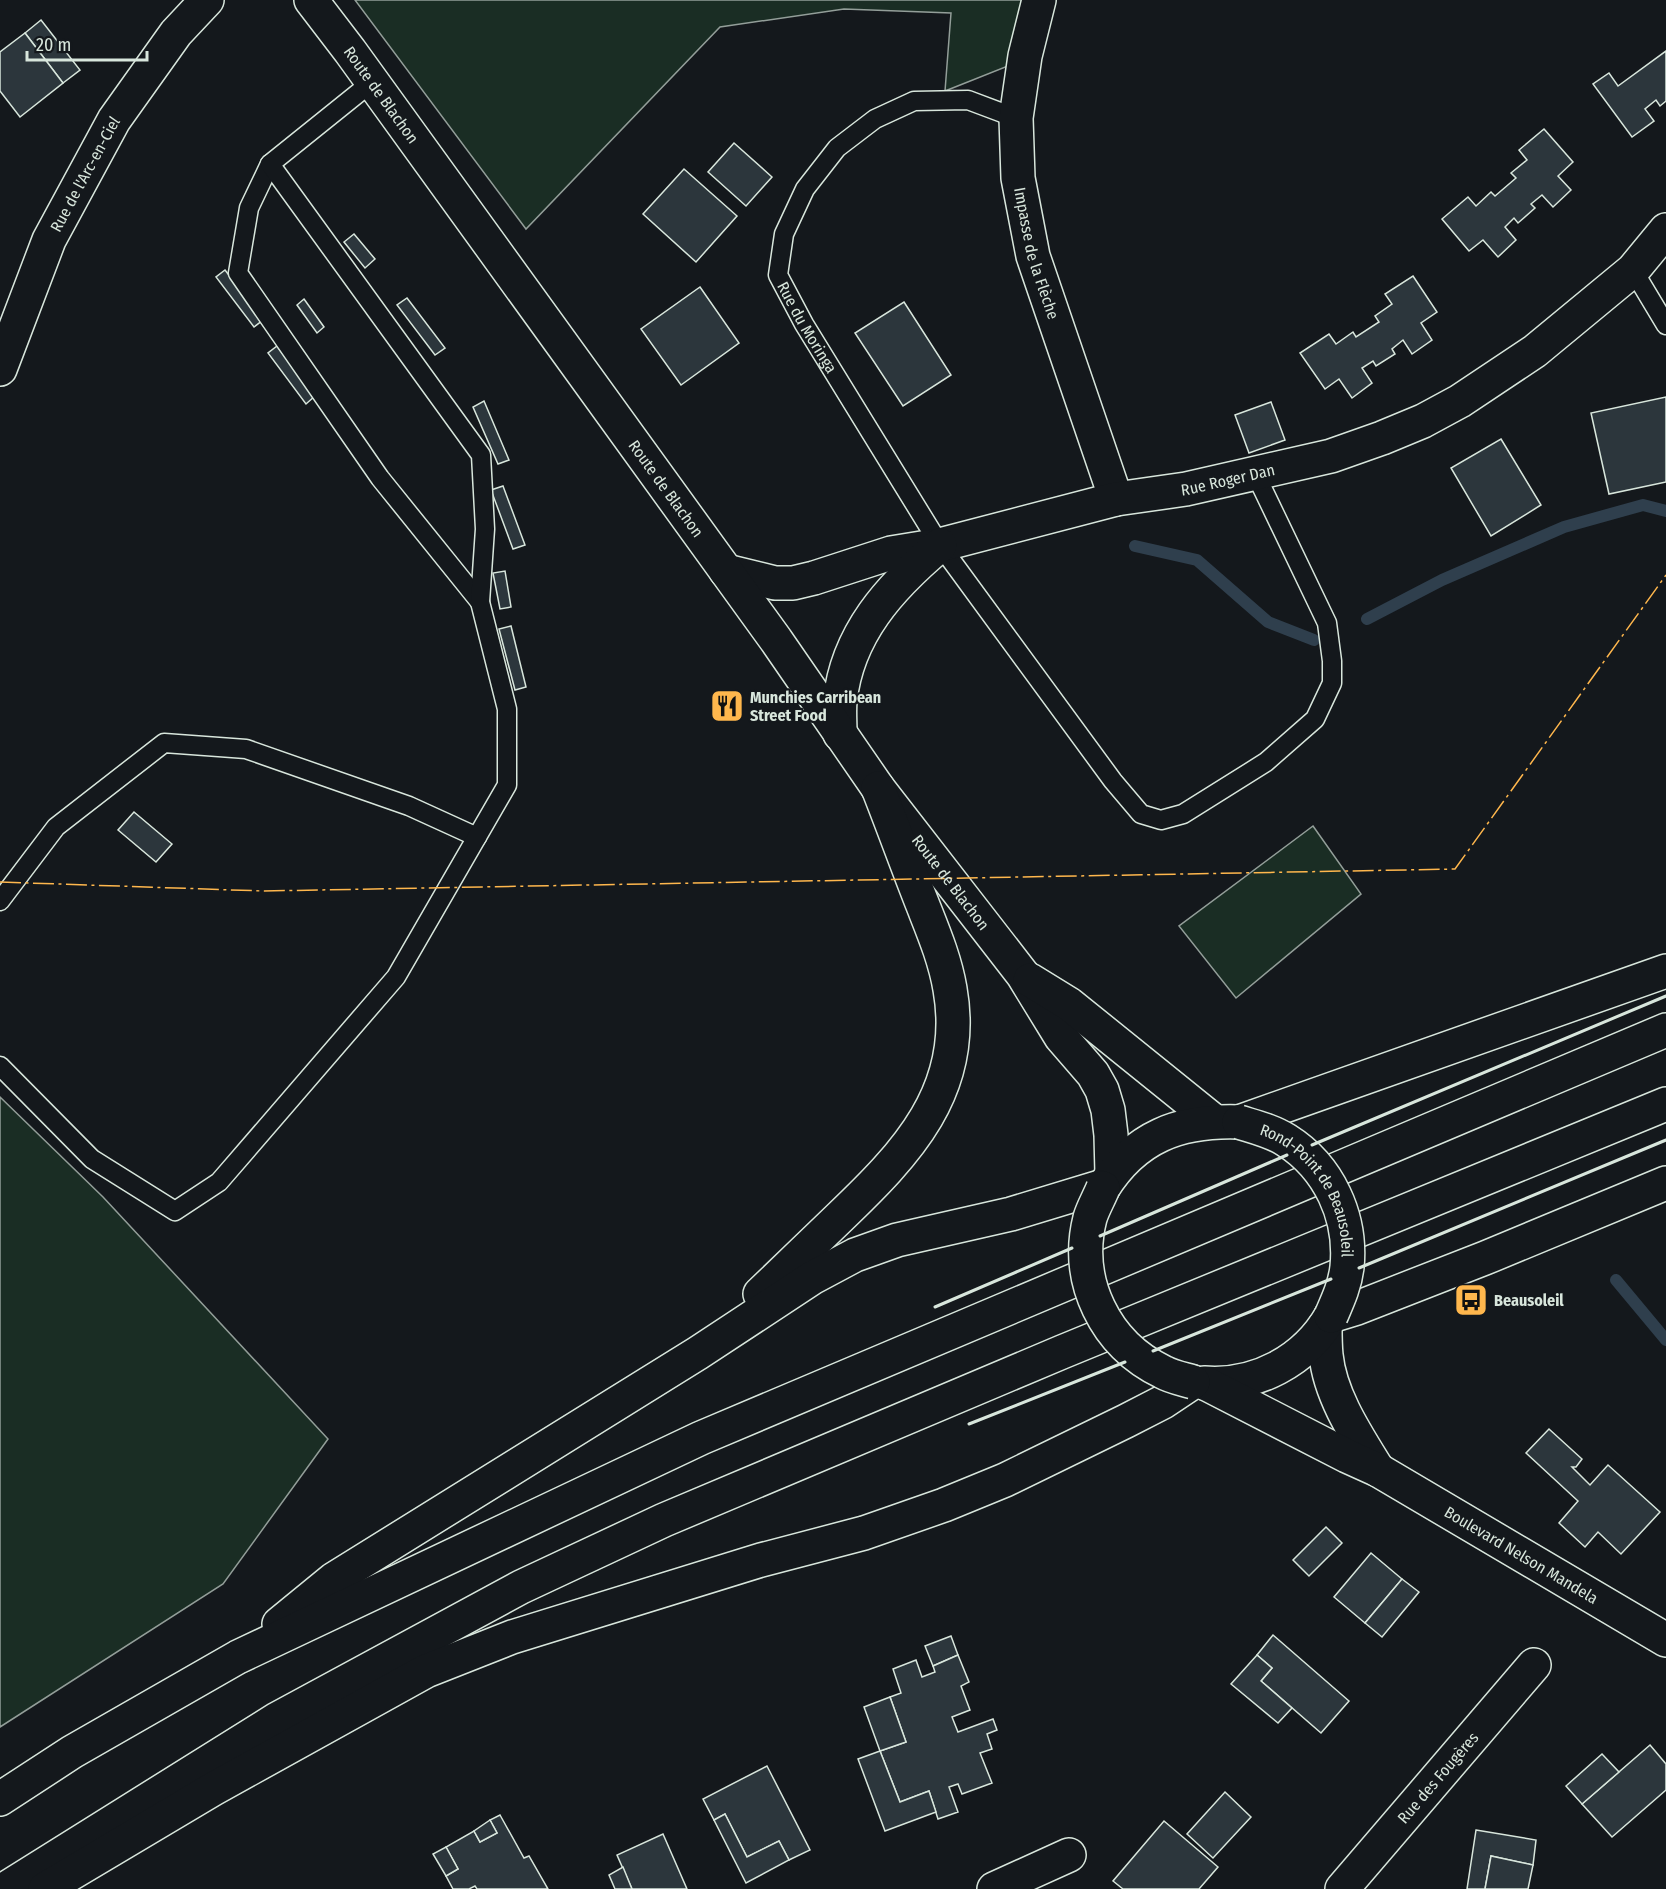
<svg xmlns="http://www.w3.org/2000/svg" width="1666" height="1889" viewBox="0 0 1666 1889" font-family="'Fira Sans Condensed',sans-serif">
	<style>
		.green { fill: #1a2d24; stroke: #939e99; stroke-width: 1.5 }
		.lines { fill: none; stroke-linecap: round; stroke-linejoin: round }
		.stream { stroke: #2f3f4d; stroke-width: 12 }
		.building { fill: #2c363c; stroke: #d8e6dc; stroke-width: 1.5 }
		.lane-casing { stroke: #d8e6dc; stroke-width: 21 }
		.street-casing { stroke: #d8e6dc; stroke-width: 36 }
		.secondary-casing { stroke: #d8e6dc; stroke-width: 36 }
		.primary-casing { stroke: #d8e6dc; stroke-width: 36 }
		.highway-casing { stroke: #d8e6dc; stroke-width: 36 }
		.lane { stroke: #14181c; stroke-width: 18 }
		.street { stroke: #14181c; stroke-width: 33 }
		.secondary { stroke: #14181c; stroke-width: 33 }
		.primary { stroke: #14181c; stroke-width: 33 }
		.highway { stroke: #14181c; stroke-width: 33 }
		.primary-bridge-casing { stroke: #d8e6dc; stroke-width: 36; stroke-linecap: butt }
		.primary-bridge { stroke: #14181c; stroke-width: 33 }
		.wall { stroke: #d8e6dc; stroke-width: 3 }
		.power { stroke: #ffb74d; stroke-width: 1.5; stroke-dasharray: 21 4.5 3 4.5; stroke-linecap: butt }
		.labels { text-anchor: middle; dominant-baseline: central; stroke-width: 4.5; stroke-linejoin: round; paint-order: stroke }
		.street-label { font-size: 16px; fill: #d8e6dc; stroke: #14181c }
		.poi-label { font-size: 16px; font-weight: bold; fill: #d8e6dc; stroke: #14181c; text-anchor: start }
	</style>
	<rect width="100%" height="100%" fill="#14181c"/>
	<!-- green -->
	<g class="green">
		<polygon points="355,0 1026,0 1008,66 945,91 951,13 844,9 720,27 526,229"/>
		<polygon points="1313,826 1361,894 1236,998 1179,926"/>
		<polygon points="0,1097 103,1197 328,1439 223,1584 0,1727"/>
	</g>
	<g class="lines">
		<!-- stream -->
		<g class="stream">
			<polyline points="1135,546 1197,560 1268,622 1314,640"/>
			<polyline points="1367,619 1442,580 1564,527 1643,505 1666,511"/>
			<polyline points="1616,1280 1666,1340"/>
		</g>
	</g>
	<!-- building -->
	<g class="building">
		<polygon points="41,20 80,70 63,83 25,33"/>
		<polygon points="25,33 63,83 20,117 0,91 0,52"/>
		<polygon points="1666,51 1666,101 1660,106 1656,100 1645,109 1654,121 1632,137 1593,84 1609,73 1618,86"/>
		<polygon points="1544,129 1573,162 1558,176 1571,190 1553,207 1542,195 1531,204 1535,208 1518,223 1514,218 1505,227 1516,240 1498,257 1483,240 1469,251 1442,219 1468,197 1476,206 1491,192 1495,196 1516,178 1511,173 1527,160 1519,150"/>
		<polygon points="734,143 772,177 746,206 708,172"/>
		<polygon points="684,169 737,216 696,262 643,214"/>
		<polygon points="354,234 375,259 365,268 344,242"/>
		<polygon points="225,270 263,320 254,327 216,277"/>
		<polygon points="1413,276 1437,312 1421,323 1432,340 1412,354 1403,340 1392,349 1395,354 1376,366 1373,361 1362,368 1372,383 1352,398 1339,379 1325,389 1300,353 1329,334 1336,344 1353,332 1356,337 1379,322 1375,316 1392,304 1385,294"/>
		<polygon points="700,287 739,343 681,385 641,329"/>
		<polygon points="407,298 445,348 435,355 397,305"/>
		<polygon points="304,299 324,327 317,333 297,305"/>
		<polygon points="904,302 951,375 903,406 855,333"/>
		<polygon points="277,346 315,396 306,404 268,353"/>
		<polygon points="1666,397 1666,482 1609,494 1591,413"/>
		<polygon points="484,401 509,460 498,464 473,407"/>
		<polygon points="1271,402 1285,440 1249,453 1235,415"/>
		<polygon points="1501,439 1541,505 1491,536 1451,468"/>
		<polygon points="503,486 525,545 513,549 491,490"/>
		<polygon points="505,571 511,607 500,609 493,573"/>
		<polygon points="511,626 526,687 515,690 499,629"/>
		<polygon points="134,812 172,844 156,862 118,830"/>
		<polygon points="1549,1429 1582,1459 1576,1467 1572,1467 1590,1485 1608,1465 1660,1512 1621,1554 1598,1532 1585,1547 1559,1523 1578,1501 1526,1453"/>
		<polygon points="1326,1527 1342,1543 1309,1576 1293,1560"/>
		<polygon points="1371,1553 1402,1579 1365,1623 1334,1597"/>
		<polygon points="1402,1579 1419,1592 1382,1637 1365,1623"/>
		<polygon points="1273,1635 1349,1701 1321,1733 1261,1681 1272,1668 1257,1655"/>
		<polygon points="951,1636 958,1655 933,1666 925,1646"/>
		<polygon points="958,1655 969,1682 961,1686 970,1710 952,1717 958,1732 993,1719 997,1730 987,1734 992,1749 980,1753 992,1783 962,1794 958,1784 949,1787 958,1812 938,1819 929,1791 900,1802 880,1751 906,1742 890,1697 901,1693 893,1669 916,1660 922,1677 935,1672 933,1666"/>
		<polygon points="1257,1655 1272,1668 1261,1681 1292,1708 1278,1723 1231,1684"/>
		<polygon points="890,1697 906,1742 880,1751 864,1707"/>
		<polygon points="1650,1745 1666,1764 1666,1790 1612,1837 1582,1804"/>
		<polygon points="880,1751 900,1802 929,1791 936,1812 885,1831 858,1759"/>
		<polygon points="1602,1754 1619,1772 1582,1804 1566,1786"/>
		<polygon points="767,1766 810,1850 789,1860 779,1841 747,1857 725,1814 714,1820 703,1799"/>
		<polygon points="1225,1792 1251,1817 1213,1858 1187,1834"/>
		<polygon points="725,1814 747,1857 779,1841 789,1860 746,1883 714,1820"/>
		<polygon points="500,1815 524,1858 529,1856 548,1889 477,1889 475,1886 469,1889 453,1889 446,1876 458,1869 446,1847 474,1831 480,1842 497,1833 490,1820"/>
		<polygon points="490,1820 497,1833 480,1842 474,1831"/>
		<polygon points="1164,1821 1218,1867 1199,1889 1123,1889 1113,1881"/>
		<polygon points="1476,1830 1536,1840 1533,1865 1491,1856 1485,1889 1467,1889"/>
		<polygon points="663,1834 687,1889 632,1889 617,1855"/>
		<polygon points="446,1847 458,1869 446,1876 433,1854"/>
		<polygon points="1491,1856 1533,1865 1528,1889 1485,1889"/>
		<polygon points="623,1867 632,1889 615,1889 609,1875"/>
	</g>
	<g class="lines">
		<!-- lane casing -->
		<g class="lane-casing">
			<g id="lane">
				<path id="s1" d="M1016 118 968 100 914 101 875 119 837 148 805 189 784 234 778 275 804 324 940 545 1113 781 1141 814 1161 820 1183 814 1266 762 1315 719 1332 683V661L1327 623 1255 473"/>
				<polyline points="270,164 249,208 238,273 380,478 480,602"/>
				<polyline points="1633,270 1666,325"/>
				<polyline points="0,901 56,827 164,743 246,749 409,806 477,837"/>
				<polyline points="0,1066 92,1159 175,1211 219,1182 396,977 507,785 507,709 480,602 485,529 481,455 270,164 372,82"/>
			</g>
		</g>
		<!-- street casing -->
		<g class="street-casing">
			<g id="street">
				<path id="s2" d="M1039 0 1025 56 1016 118 1018 178 1033 256 1116 499"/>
				<path id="s3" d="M0 369 49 240 114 120 176 33 207 0"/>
				<path id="s4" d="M726 571 775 583H793L814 578 891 553 940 545 1116 499 1186 489 1331 456 1382 438 1423 421 1460 401 1535 351 1633 270 1666 230"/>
				<path d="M840 734C840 723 839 712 840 701 847 634 890 587 940 545"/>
				<polyline points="994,1889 1069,1855"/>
				<path id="s5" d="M1342 1889 1534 1665"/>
			</g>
		</g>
		<!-- secondary casing -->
		<g class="secondary-casing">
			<g id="secondary">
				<path id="s6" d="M311 0 350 51 776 640 878 788 1023 975 1061 1037 1093 1074 1102 1090 1108 1110 1111 1135 1112 1174"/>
				<polyline points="1030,980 1069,1004 1214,1121"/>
			</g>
		</g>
		<!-- primary casing -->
		<g class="primary-casing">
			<g id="primary">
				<path d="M1103 1188C1135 1137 1179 1120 1239 1122"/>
				<path d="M1325 1326C1325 1336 1325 1346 1326 1355 1330 1396 1357 1436 1378 1470"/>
				<path d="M1204 1383C1256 1387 1305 1361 1331 1316"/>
				<path id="s7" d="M1207 1384 1347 1456 1378 1470 1666 1640"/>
			</g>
		</g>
		<!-- highway casing -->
		<g class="highway-casing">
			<g id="highway">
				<polyline points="1239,1122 1666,971"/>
				<path d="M760 1294C786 1269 813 1243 839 1218 906 1154 968 1090 950 989 945 959 933 931 922 903 907 865 893 826 878 788"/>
				<polyline points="1331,1316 1357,1308 1485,1258 1666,1183"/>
				<polyline points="279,1624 334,1579 698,1353 812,1278 855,1255 897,1240 1011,1214 1100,1187 1103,1188"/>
				<polyline points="0,1799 72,1752 238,1657 701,1438 1666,1030"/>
				<polyline points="5,1889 277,1719 521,1587 664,1520 1062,1352 1666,1104"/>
				<polyline points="45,1889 213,1789 426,1671 512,1637 761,1560 864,1533 944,1505 1005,1480 1126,1421 1163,1402 1193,1382"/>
			</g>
		</g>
		<!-- lane -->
		<use href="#lane" class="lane"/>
		<!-- street -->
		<use href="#street" class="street"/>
		<!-- secondary -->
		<use href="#secondary" class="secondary"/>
		<!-- primary -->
		<use href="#primary" class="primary"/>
		<!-- highway -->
		<use href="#highway" class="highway"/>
		<!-- primary-bridge casing -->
		<g class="primary-bridge-casing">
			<g id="primary-bridge">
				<path id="s8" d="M1239 1122C1255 1127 1272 1131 1286 1140 1329 1167 1352 1217 1347 1267 1345 1285 1338 1300 1331 1316"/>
				<path d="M1103 1188C1099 1198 1093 1208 1090 1218 1074 1281 1105 1344 1163 1372 1172 1377 1183 1379 1193 1382"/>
			</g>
		</g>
		<!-- primary-bridge -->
		<use href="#primary-bridge" class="primary-bridge"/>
		<!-- wall -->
		<g class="wall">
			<polyline points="1312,1145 1666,996"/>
			<polyline points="1100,1236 1287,1155"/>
			<polyline points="1359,1268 1666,1140"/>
			<polyline points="935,1307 1072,1248"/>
			<polyline points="1153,1351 1331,1279"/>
			<polyline points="969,1424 1125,1362"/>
		</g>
		<!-- power -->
		<polyline class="power" points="0,882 263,891 1455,869 1666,575"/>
	</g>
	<!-- icons -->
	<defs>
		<g id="restaurant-square" transform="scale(1.725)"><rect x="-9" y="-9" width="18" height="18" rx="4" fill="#ffb74d" stroke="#14181c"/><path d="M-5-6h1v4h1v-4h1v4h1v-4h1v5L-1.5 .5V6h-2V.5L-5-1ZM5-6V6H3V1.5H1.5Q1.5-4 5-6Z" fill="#111"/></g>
		<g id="bus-square" transform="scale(1.725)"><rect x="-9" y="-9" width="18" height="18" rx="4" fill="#ffb74d" stroke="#14181c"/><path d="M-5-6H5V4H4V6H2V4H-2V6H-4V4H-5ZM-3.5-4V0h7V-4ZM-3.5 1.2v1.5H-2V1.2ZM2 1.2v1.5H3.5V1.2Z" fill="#111"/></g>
	</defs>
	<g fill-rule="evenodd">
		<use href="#restaurant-square" x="727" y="706"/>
		<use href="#bus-square" x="1471" y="1300"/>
	</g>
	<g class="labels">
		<!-- street labels -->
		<g class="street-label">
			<text stroke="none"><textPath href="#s6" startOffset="118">Route de Blachon</textPath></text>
			<text stroke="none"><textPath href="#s3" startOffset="213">Rue de l'Arc-en-Ciel</textPath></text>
			<text stroke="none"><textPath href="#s2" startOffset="258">Impasse de la Flèche</textPath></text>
			<text stroke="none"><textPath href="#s1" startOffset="399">Rue du Moringa</textPath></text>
			<text stroke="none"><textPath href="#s4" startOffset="516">Rue Roger Dan</textPath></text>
			<text stroke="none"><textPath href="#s6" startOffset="604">Route de Blachon</textPath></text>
			<text stroke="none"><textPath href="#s6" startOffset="1090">Route de Blachon</textPath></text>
			<text stroke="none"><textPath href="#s8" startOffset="106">Rond-Point de Beausoleil</textPath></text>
			<text stroke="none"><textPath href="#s7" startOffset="358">Boulevard Nelson Mandela</textPath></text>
			<text stroke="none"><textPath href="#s5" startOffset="147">Rue des Fougères</textPath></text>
		</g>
		<!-- poi labels -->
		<g class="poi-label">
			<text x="750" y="697">Munchies Carribean<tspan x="750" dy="18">Street Food</tspan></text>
			<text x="1494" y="1300">Beausoleil</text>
		</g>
	</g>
	<!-- scale -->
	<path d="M27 51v9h120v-9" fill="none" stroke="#d8e6dc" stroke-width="3"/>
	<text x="36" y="51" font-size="18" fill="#d8e6dc" stroke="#14181c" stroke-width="4.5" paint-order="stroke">20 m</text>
</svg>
